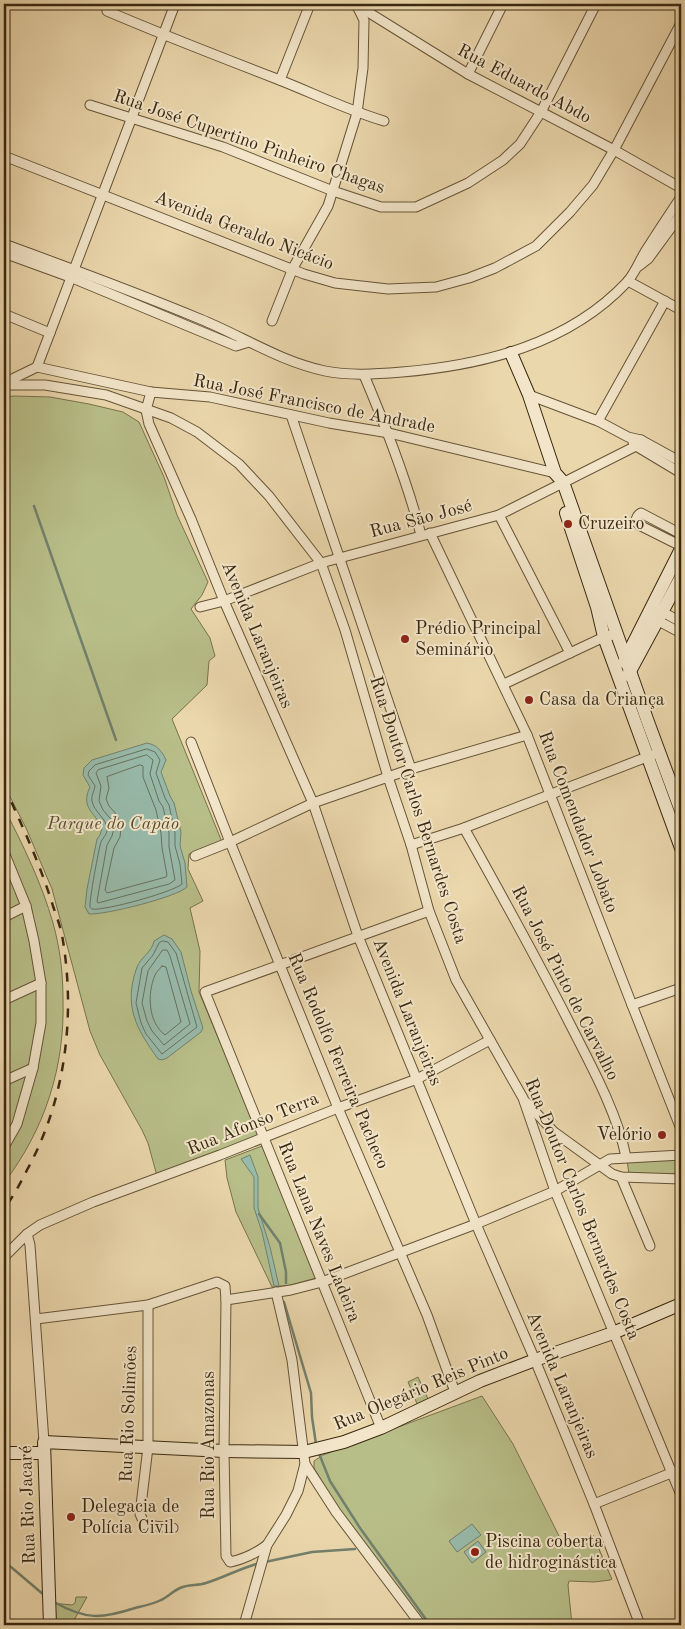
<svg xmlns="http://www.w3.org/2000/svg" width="685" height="1629" viewBox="0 0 685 1629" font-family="'Old Standard TT',serif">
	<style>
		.green { fill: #b8be88; stroke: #78734c }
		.water { fill: #98baaa; stroke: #72806c }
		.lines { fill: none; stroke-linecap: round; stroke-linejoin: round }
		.shore { stroke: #68715d; stroke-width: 1 }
		.stream { stroke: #72806c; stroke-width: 2.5 }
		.street-casing { stroke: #665437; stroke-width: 11 }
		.secondary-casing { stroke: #392810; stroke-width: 14 }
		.street { stroke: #f2e5c9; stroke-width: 9 }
		.secondary { stroke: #f2e5c9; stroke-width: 12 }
		.rail { stroke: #392810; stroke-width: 2.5; stroke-dasharray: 9 9; stroke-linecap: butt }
		.poi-dot { fill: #8f2418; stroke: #f2e5c9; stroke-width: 2 }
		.labels { text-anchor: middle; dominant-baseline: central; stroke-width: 4; stroke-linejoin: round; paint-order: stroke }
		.street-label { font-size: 18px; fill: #392810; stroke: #f2e5c9 }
		.poi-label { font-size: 18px; fill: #392810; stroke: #f2e5c9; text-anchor: start }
		.park-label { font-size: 18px; font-style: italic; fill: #594e2e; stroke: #f2e5c9 }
	</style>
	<rect width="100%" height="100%" fill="#ebd7ac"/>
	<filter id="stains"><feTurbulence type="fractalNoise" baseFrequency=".004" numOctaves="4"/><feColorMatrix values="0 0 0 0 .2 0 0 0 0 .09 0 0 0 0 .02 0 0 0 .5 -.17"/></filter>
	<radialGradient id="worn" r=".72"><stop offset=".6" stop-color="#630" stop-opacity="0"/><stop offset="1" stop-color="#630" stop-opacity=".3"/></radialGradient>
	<!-- green -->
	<g class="green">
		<polygon points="14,396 50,397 89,404 123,412 139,422 164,477 177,515 208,582 202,595 191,609 210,638 215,656 209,661 207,685 172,719 222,842 189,854 188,869 203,901 190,908 200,951 199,992 259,1135 157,1176 148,1143 142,1130 100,1055 90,1031 52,889 26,828 4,785 4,397"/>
		<path d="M4 808C23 845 42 884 53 923 60 948 63 973 63 999 65 1067 45 1129 4 1183Z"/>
		<polygon points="262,1146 313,1270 316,1278 291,1285 272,1287 236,1212 227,1178 225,1160"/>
		<polygon points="681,1156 681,1174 629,1174 627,1160"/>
		<polygon points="418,1377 429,1401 418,1406 408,1382"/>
		<polygon points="482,1396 513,1444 564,1546 593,1535 611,1577 612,1579 610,1580 594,1582 569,1581 568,1585 572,1625 426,1625 413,1611 340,1511 314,1468 314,1461 323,1455"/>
		<polygon points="76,1597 87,1597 73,1622 53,1620 52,1603 72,1605 75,1603"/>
	</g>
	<!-- water -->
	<g class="water">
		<path d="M147 743C157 745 162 751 166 760L161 772 170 796 174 803 181 832 180 846 185 863 187 887C177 897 105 915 89 914L85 907 87 889 97 839 100 835 102 828C95 812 80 808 90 787L83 775 84 768 92 760Z"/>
		<path d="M164 935 172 939 181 952 191 991 203 1028 201 1032 167 1058 162 1060 158 1059C136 1028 123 1006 137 967 141 957 152 952 154 941Z"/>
		<polygon points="250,1155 258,1177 258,1208 270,1247 279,1286 274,1286 262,1232 254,1208 254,1177 241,1159"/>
		<polygon points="472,1524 481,1535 457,1552 449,1541"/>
		<polygon points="478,1541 486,1552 472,1563 464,1552"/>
	</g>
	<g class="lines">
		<!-- shore -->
		<g class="shore">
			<path d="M147 749 155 752 160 760 156 773 165 798 169 805 175 833V846L180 864 182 884C173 892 105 911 92 909 91 908 90 908 90 906 89 902 99 847 101 842 103 837 108 834 107 828 106 818 94 812 92 801 91 796 94 792 95 786L88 775 89 771 95 765Z"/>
			<polygon points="147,755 153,760 150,774 159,801 163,807 169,833 169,847 175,880 169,884 98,903 97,901 107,845 112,836 114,828 110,818 103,810 99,801 101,786 96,773 98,770"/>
			<polygon points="140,765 143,766 143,777 156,810 161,833 162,848 167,875 166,877 107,893 105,890 114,848 120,837 121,828 117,815 109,806 106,799 109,788 107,777"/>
			<polygon points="163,941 168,942 176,953 197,1027 162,1054 146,1034 141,1023 136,1003 142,968 153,955 159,943"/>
			<polygon points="163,950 167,950 170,956 190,1024 164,1045 152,1031 147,1021 142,1003 148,971"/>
			<path d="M162 966 166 967 181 1022 165 1035C148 1022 147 994 155 975 156 972 160 969 162 966Z"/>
		</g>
		<!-- stream -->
		<g class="stream">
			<polyline points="34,506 116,740"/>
			<polyline points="259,1214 280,1243 286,1272 286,1283"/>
			<polyline points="284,1302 311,1393 312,1417 316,1444"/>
			<polyline points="318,1451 330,1481 360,1528 430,1625"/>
			<polyline points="265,1562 312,1552 355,1549"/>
			<polyline points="4,1563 11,1567 44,1595"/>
			<path d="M54 1602C86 1620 101 1619 135 1608 143 1606 153 1604 161 1600 168 1597 173 1591 180 1588 189 1584 197 1586 206 1583 225 1577 241 1568 260 1563"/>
		</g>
		<!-- street casing -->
		<g class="street-casing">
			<g id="street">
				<polyline points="355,4 468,74 614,150 681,188"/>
				<path d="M107 11C163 35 220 57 277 79 313 93 347 110 384 121"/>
				<polyline points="468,74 503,4"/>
				<polyline points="280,80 310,4"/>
				<polyline points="90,105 223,147 333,191 381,207 416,207 468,183 503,160 520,144 541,112 596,4"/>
				<polyline points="4,156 304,274 335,283 388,289 436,287 469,278 495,268 536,246 570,212 593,185 614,150 681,23"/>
				<path d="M4 244C70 268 135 292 200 319 242 336 279 361 325 371 350 376 376 374 402 372 484 365 569 344 627 282 635 273 639 262 645 252 657 233 669 215 681 197"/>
				<polyline points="4,253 70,277 236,346 249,342"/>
				<polyline points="639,266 648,259 681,214"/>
				<polyline points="628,281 681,310"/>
				<polyline points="4,314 50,333"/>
				<polyline points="272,321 293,268 328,206 357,113 363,68 364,20 357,6"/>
				<polyline points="37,367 151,392 210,397 329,423 389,433 555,473"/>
				<polyline points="37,367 175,4"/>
				<path d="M364 375C386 427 407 480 421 535"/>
				<polyline points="4,383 37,367"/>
				<polyline points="4,385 45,385 106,395 171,418 197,432 239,464 269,496 321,563 345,630 388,777 411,845 429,911 456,980 523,1098 555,1191 681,1495"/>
				<polyline points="151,392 146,410 149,424 191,519 224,601 313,803 358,936 476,1224 535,1360 594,1504 640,1625"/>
				<polyline points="529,395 598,421 628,437 641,440 681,462"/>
				<polyline points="291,415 411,769"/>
				<polyline points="598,421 665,301"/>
				<polyline points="633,442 636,446 681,473"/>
				<polyline points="499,515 570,653"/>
				<polyline points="430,533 527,735 632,1005 681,1129"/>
				<path d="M681 534 641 513C637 515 636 517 636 522L641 526 681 546"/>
				<polyline points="200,607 224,601 321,563 499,515 636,446 641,440"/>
				<polyline points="657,609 681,622"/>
				<polyline points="653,618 681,633"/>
				<polyline points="504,684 604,637 617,634"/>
				<polyline points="191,742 230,842 338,1108 427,1315 455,1392"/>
				<path d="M464 828C501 894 538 961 572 1028 592 1067 618 1115 626 1157"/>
				<polyline points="411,845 464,828 652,755"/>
				<polyline points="4,852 26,906 34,941 41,983 41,1023 33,1068 4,1081"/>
				<polyline points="195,856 230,842 313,803 411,769 527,735"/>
				<polyline points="4,917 26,906"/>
				<polyline points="4,1000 41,983"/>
				<polyline points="632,1005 681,988"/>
				<polyline points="526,1102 554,1132 612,1174 621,1177 681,1179"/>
				<polyline points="4,1147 17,1124 33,1068"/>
				<polyline points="621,1177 650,1246"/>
				<polyline points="27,1234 30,1245 44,1442"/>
				<polyline points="4,1257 27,1234 40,1225 93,1202 220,1155 338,1108 417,1079 490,1040"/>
				<polyline points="226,1300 291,1290 322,1282 476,1224 555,1191 610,1159 681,1155"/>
				<polyline points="148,1305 148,1447 140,1514 145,1525 173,1528"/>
				<path d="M36 1319 148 1305 217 1282 225 1286 226 1300 224 1451 226 1556 230 1562C245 1559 255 1554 267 1545"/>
				<polyline points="381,1428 205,992 429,911"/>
				<polyline points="305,1464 336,1512 421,1625"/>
				<polyline points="594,1504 681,1469"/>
				<polyline points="244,1625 267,1545 286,1515 298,1491 305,1464 292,1360 276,1292"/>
			</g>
		</g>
		<!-- secondary casing -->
		<g class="secondary-casing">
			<g id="secondary">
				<polyline points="511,353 529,395 555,473 563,482 648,722 681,811"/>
				<polyline points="566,513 597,607 604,637 681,848"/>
				<polyline points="624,662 681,549"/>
				<polyline points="628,675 681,577"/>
				<polyline points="4,1453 43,1453"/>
				<polyline points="50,1625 44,1442 224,1451 304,1452 344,1442 381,1428 480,1381 535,1360 613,1333 681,1304"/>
			</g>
		</g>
		<!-- street -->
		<use href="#street" class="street"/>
		<!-- secondary -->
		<use href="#secondary" class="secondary"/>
		<!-- rail -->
		<path class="rail" d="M4 786C22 825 40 864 53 906 56 915 60 925 62 935 76 1014 66 1099 27 1170 20 1184 13 1197 4 1209"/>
	</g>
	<!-- markers -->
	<g class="poi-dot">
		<circle cx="568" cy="524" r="5"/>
		<circle cx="405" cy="639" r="5"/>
		<circle cx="529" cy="700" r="5"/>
		<circle cx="662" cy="1135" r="5"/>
		<circle cx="71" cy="1517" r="5"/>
		<circle cx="475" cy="1552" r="5"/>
	</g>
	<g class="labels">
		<!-- street labels -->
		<g class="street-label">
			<text transform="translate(524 84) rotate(28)">Rua Eduardo Abdo</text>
			<text transform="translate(249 142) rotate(19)">Rua José Cupertino Pinheiro Chagas</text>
			<text transform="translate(244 231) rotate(21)">Avenida Geraldo Nicácio</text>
			<text transform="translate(314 404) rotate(11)">Rua José Francisco de Andrade</text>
			<text transform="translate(421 519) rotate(-15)">Rua São José</text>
			<text transform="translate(257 635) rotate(67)">Avenida Laranjeiras</text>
			<text transform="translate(418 810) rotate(72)">Rua Doutor Carlos Bernardes Costa</text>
			<text transform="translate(578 822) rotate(69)">Rua Comendador Lobato</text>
			<text transform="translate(565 983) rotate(63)">Rua José Pinto de Carvalho</text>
			<text transform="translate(407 1012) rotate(68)">Avenida Laranjeiras</text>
			<text transform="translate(338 1061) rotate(67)">Rua Rodolfo Ferreira Pacheco</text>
			<text transform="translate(253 1124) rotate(-22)">Rua Afonso Terra</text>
			<text transform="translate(582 1209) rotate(68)">Rua Doutor Carlos Bernardes Costa</text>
			<text transform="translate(319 1232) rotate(68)">Rua Lana Naves Ladeira</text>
			<text transform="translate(562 1385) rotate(67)">Avenida Laranjeiras</text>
			<text transform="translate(421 1389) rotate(-23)">Rua Olegário Reis Pinto</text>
			<text transform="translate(129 1414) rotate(-88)">Rua Rio Solimões</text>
			<text transform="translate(209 1445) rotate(-90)">Rua Rio Amazonas</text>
			<text transform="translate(28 1505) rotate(-92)">Rua Rio Jacaré</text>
		</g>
		<!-- poi labels -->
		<g class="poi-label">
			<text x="578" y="524">Cruzeiro</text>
			<text x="415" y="629">Prédio Principal<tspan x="415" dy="21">Seminário</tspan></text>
			<text x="539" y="700">Casa da Criança</text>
			<text x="652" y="1135" text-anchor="end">Velório</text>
			<text x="81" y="1507">Delegacia de<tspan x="81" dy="21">Polícia Civil</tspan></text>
			<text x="485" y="1542">Piscina coberta<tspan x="485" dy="21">de hidroginástica</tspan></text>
		</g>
		<!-- park labels -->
		<g class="park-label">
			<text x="113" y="824">Parque do Capão</text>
		</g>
	</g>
	<!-- margin -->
	<rect width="685" height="1629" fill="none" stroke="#ebd7ac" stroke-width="20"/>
	<rect x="5" y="5" width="675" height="1619" fill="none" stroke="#392810" stroke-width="2.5"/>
	<rect x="10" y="10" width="665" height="1609" fill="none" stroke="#392810"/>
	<rect width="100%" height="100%" filter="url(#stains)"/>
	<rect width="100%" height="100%" fill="url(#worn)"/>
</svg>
